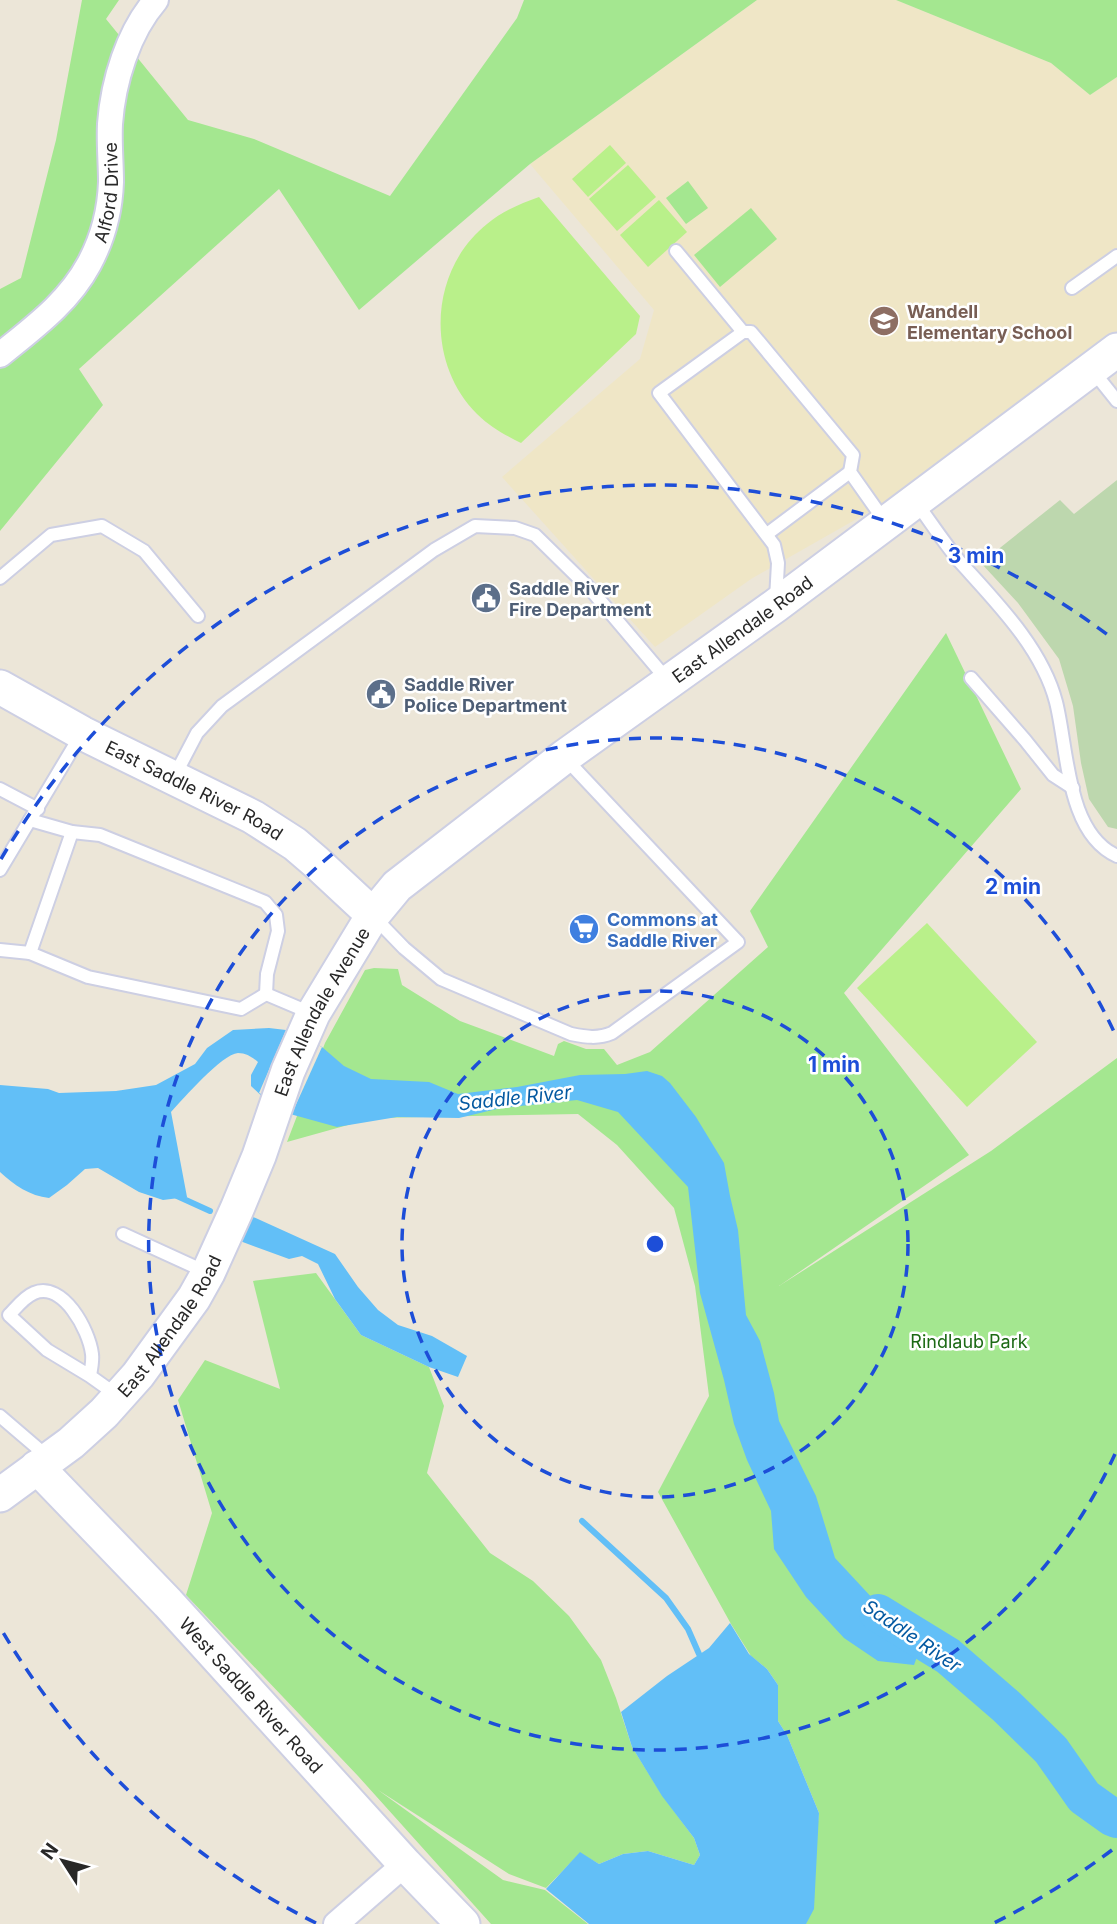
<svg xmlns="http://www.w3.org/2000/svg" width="1117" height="1924" viewBox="0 0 1117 1924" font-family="Inter,sans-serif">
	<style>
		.education { fill: #efe6c6 }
		.green { fill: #a4e790 }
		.cemetery { fill: #bdd7ae }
		.pitch { fill: #b9f08a }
		.water { fill: #62bff7 }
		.pier { fill: #ece6d8 }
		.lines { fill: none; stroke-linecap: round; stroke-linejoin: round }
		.stream { stroke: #62bff7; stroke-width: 6 }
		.river { stroke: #62bff7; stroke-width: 38 }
		.lane-casing { stroke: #cdcfe3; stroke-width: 16 }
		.street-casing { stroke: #cdcfe3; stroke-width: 28 }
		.secondary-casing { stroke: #cdcfe3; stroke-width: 37 }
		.lane { stroke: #fff; stroke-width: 12 }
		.street { stroke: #fff; stroke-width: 24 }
		.secondary { stroke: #fff; stroke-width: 33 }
		.ring { fill: none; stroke: #1d4ed8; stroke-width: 3.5; stroke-dasharray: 12 9 }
		.labels { text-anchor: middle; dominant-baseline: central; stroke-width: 5; stroke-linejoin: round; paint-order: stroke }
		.street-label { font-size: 18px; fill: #282828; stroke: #fff }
		.education-label { font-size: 18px; font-weight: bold; fill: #785e54; stroke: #fff; text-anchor: start }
		.service-label { font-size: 18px; font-weight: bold; fill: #4e5e75; stroke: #fff; text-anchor: start }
		.shop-label { font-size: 18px; font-weight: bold; fill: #366cbe; stroke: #fff; text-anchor: start }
		.park-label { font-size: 18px; fill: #1c6914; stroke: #fff }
		.water-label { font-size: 19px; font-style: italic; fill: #0459a1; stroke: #fff }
		.centre { fill: #1d4ed8; stroke: #fff; stroke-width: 3.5 }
		.ring-label { font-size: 21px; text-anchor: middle; font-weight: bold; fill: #1d4ed8; stroke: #fff; stroke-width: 5; stroke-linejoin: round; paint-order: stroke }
	</style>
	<rect width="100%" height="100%" fill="#ece6d8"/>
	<!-- education -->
	<polygon class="education" points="757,0 896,0 1051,63 1090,95 1117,77 1117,331 897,496 751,579 655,647 502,477 640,359 654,310 530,164"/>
	<!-- green -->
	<g class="green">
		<polygon points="82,0 119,0 106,19 188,120 254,139 390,196 517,18 524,0 757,0 530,164 359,310 279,189 79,369 103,405 0,531 0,289 21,278 56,140"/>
		<polygon points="896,0 1117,0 1117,77 1090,95 1051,63"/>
		<polygon points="688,181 708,208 686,224 666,198"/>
		<polygon points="751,208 777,239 720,287 694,255"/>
		<polygon points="946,633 1021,789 844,993 969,1155 779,1286 991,1151 1117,1058 1117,1924 806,1924 819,1813 787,1735 778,1721 778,1685 767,1669 751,1656 731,1624 658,1492 709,1396 695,1286 674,1208 617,1145 578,1114 373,1118 287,1142 325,1043 365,970 374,968 398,969 402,985 460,1021 554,1056 558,1044 564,1041 586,1049 604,1049 617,1065 650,1052 768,947 750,911"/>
		<polygon points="316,1273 361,1335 429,1367 444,1406 427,1473 490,1553 533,1581 569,1616 601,1660 616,1698 632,1747 662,1795 694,1838 700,1855 694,1865 648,1851 623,1854 599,1864 580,1853 546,1888 509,1874 378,1790 503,1880 545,1890 588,1924 491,1924 358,1776 186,1595 212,1513 178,1400 205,1360 280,1389 253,1281"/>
	</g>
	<!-- cemetery -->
	<polygon class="cemetery" points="1117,480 1117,829 1108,827 1089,799 1081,763 1073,706 1059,659 1018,603 981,563 1060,500 1074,514"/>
	<!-- pitch -->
	<g class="pitch">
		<polygon points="610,145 626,163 588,197 572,179"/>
		<polygon points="628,165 656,197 617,231 589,199"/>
		<path d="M539 197 640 316 636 334 521 443C505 435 490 427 477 414 425 362 429 270 487 224 502 211 520 204 539 197Z"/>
		<polygon points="659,200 687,232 648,267 620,235"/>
		<polygon points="927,923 1037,1042 967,1107 857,988"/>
	</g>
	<!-- water -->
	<g class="water">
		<path d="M269 1028 286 1030 322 1047 344 1066 371 1079 429 1082 458 1094 517 1087 580 1075 625 1074 647 1071 662 1076 670 1083 696 1117 724 1163 730 1196 738 1230 746 1315 760 1341 774 1393 779 1421 816 1496 835 1558 875 1601 926 1633 914 1665 878 1661 844 1638 806 1597 774 1549 771 1511 747 1460 734 1424 724 1380 700 1293 688 1187 618 1112 577 1100 501 1108 459 1118 397 1117 337 1127 290 1114 271 1105 251 1086V1075L258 1062C252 1057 246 1053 238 1053 222 1054 183 1099 171 1112L187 1197 163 1200 139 1192 98 1168 85 1169 67 1185 49 1198C30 1196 14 1185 0 1172V1085L48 1089 59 1093 116 1091 156 1085 195 1064 207 1048 233 1030Z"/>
		<polygon points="251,1216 335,1254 358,1287 378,1310 398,1325 432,1336 467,1356 458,1377 429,1367 361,1335 335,1299 318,1264 302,1256 289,1259 240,1241"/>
		<polygon points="730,1623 749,1654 767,1669 778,1685 778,1721 787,1735 819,1813 814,1909 806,1924 589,1924 546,1889 580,1852 599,1864 623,1854 648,1851 694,1865 700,1855 694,1838 662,1796 632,1747 621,1712 667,1676 709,1648"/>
	</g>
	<!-- pier -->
	<polygon class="pier" points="286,1030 322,1047 294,1109 259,1093"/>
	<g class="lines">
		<!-- stream -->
		<g class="stream">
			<polyline points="177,1196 210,1211"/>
			<polyline points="582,1521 666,1598 688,1629 699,1654"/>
		</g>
		<!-- river -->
		<polyline class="river" points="878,1613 948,1656 1007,1707 1051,1750 1084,1797 1112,1817 1117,1819"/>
		<!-- lane casing -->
		<g class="lane-casing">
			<g id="lane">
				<polyline points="676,251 743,332 751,332 853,455 850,472 886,523"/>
				<polyline points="1072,288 1117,256"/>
				<polyline points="743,332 659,393 774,545 778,563 776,599"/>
				<polyline points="1093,371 1117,401"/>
				<path d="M915 501C930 521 944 543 960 562 996 602 1042 648 1056 702 1068 749 1066 833 1117 856"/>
				<polyline points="767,534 850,472"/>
				<polyline points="0,578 51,535 102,526 144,551 198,616"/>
				<polyline points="971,678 1025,740 1053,775 1073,788"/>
				<polyline points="174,777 197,733 222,706 434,550 475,526 515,528 535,535 592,591 669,682"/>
				<polyline points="0,789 38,809"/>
				<polyline points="30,820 72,832 100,835 265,902 276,915 278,931 267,974 266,994"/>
				<polyline points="72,832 30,953 88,977 241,1009 266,994"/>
				<polyline points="0,870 82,733"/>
				<path d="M375 918 404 948 441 979 571 1034C586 1037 598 1039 612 1033L738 942 564 757"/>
				<polyline points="0,950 30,953"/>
				<polyline points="266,994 311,1013"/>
				<polyline points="123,1234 206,1272"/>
				<path d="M90 1376C91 1369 93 1361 92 1354 89 1330 63 1281 34 1293 24 1297 16 1308 9 1315L47 1350 90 1376 118 1396"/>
				<polyline points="0,1416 49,1458"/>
			</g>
		</g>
		<!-- street casing -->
		<g class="street-casing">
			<g id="street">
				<path id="s1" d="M0 355C33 328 68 303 89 264 102 240 110 210 111 182 111 163 109 143 110 124 113 82 128 32 156 0"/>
				<polyline points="336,1924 405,1864"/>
			</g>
		</g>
		<!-- secondary casing -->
		<g class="secondary-casing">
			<g id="secondary">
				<path id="s2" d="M0 687 82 733 253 817 295 844 316 862 373 915"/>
				<path id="s3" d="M37 1467 168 1603 405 1864 463 1924"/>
				<path id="s4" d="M0 1495 71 1443 104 1413 138 1375 194 1298 208 1273 237 1209 259 1156 288 1071 313 1014 373 915 397 886 564 757 775 606 1117 350"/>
			</g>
		</g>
		<!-- lane -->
		<use href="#lane" class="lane"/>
		<!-- street -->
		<use href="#street" class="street"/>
		<!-- secondary -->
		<use href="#secondary" class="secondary"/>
	</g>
	<!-- distance rings -->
	<g class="ring">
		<circle cx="655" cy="1244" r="253"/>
		<path d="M1115 1454A506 506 0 1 1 1115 1034"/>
		<path d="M1112 1850A759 759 0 0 1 994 1923M316 1923A759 759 0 0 1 1 1629M1 859A759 759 0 0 1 1112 638"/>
	</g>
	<!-- icons -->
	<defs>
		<g id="school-disc" transform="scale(1.575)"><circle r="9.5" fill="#8d6e63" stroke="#fff"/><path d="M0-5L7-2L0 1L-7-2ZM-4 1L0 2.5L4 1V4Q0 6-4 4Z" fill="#fff"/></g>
		<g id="civic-disc" transform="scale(1.575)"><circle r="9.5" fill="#5c6f8a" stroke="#fff"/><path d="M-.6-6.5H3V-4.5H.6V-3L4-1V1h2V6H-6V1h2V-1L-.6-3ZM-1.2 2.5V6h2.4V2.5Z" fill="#fff"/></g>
		<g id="supermarket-disc" transform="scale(1.575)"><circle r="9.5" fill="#3f7fe0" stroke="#fff"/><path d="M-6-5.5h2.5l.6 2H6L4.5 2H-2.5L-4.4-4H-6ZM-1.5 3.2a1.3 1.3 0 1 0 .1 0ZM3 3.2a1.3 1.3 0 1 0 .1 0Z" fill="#fff"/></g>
	</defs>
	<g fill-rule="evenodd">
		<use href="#school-disc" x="884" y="321"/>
		<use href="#civic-disc" x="486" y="598"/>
		<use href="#civic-disc" x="381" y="694"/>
		<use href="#supermarket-disc" x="584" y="929"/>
	</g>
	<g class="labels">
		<!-- street labels -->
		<g class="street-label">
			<text stroke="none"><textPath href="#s1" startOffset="203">Alford Drive</textPath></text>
			<text stroke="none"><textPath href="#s4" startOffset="1171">East Allendale Road</textPath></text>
			<text stroke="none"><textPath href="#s2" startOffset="220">East Saddle River Road</textPath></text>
			<text stroke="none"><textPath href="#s4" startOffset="593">East Allendale Avenue</textPath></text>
			<text stroke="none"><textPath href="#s4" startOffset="242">East Allendale Road</textPath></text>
			<text stroke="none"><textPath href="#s3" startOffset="313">West Saddle River Road</textPath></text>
		</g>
		<!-- education labels -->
		<g class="education-label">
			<text x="907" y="311">Wandell<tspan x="907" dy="21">Elementary School</tspan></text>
		</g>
		<!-- service labels -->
		<g class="service-label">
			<text x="509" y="588">Saddle River<tspan x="509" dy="21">Fire Department</tspan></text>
			<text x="404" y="684">Saddle River<tspan x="404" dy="21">Police Department</tspan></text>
		</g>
		<!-- shop labels -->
		<g class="shop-label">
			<text x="607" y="919">Commons at<tspan x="607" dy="21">Saddle River</tspan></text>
		</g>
		<!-- park labels -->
		<g class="park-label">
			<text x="969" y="1341">Rindlaub Park</text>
		</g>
		<!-- water labels -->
		<g class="water-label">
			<text transform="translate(515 1098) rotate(-6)">Saddle River</text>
			<text transform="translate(912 1636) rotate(34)">Saddle River</text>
		</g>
	</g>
	<circle cx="655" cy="1244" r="10" class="centre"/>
	<g class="ring-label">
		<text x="976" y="563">3 min</text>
		<text x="1013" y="894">2 min</text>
		<text x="834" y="1072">1 min</text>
	</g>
	<!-- north arrow -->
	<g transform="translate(63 1861) rotate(306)" stroke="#ffffff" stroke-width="5" paint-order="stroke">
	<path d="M0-5L12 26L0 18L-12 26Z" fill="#282828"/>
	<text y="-10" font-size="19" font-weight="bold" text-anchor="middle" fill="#282828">N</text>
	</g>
</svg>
